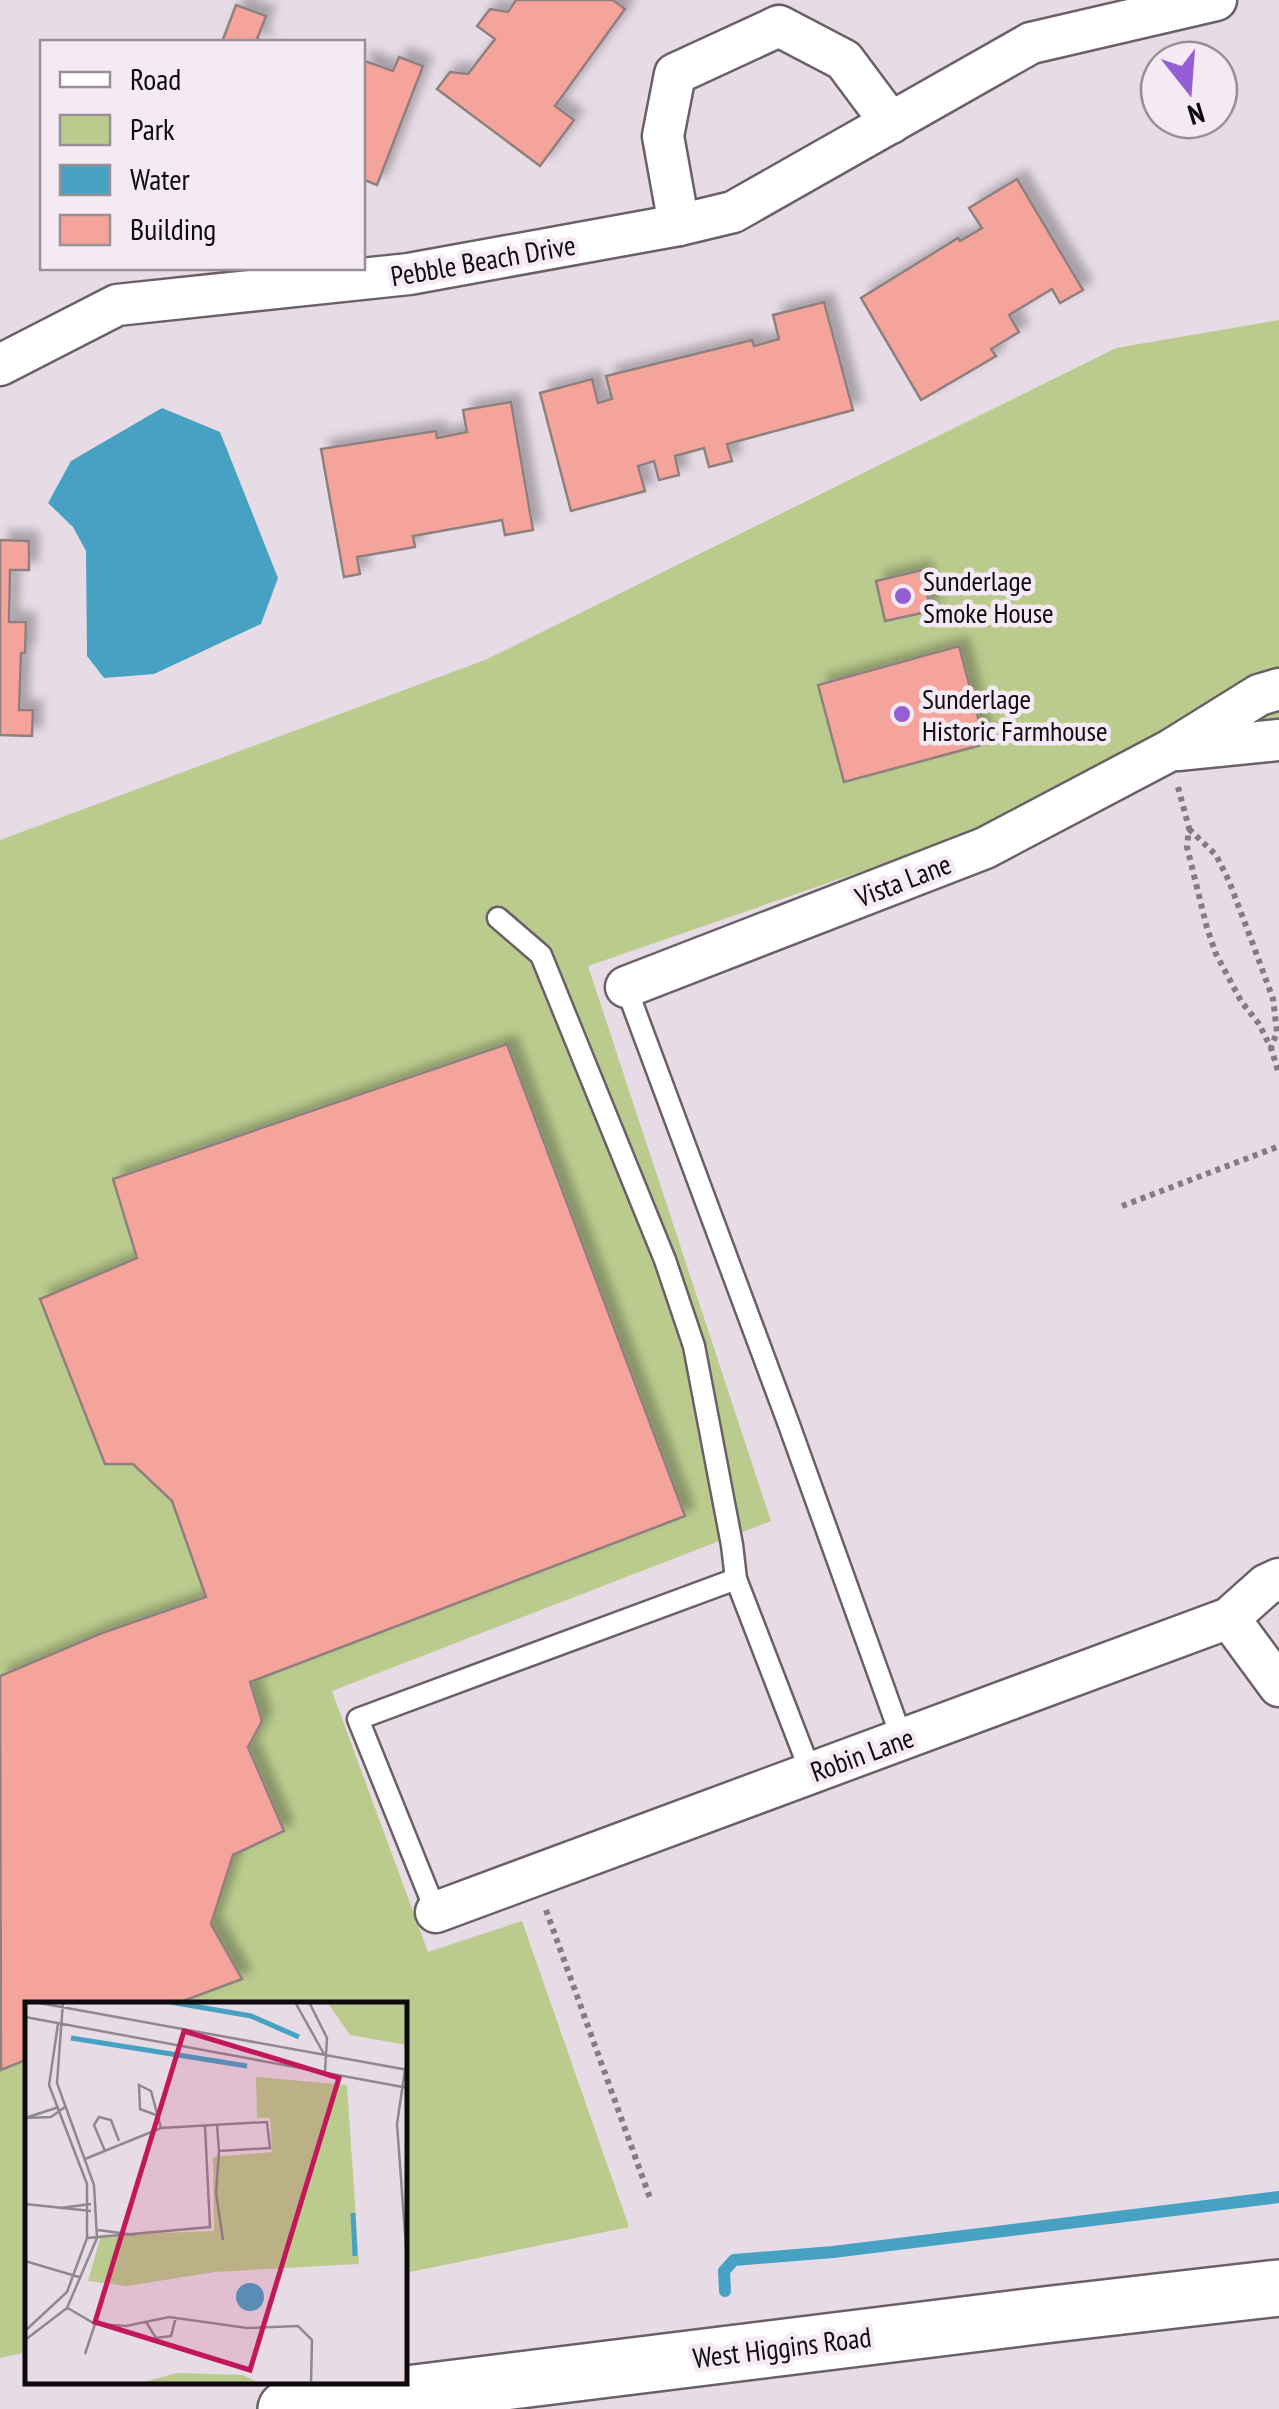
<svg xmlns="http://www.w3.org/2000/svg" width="1279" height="2409" viewBox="0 0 1279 2409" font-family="'PT Sans Narrow',sans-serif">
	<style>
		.green { fill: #bbcb8e }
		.water { fill: #47a1c3 }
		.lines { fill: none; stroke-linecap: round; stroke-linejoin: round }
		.stream { stroke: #47a1c3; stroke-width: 12 }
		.building { fill: #f5a49b; stroke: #8e807e; stroke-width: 2.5; filter: url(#shadow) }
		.lane-casing { stroke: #6a6068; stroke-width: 25 }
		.street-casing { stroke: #6a6068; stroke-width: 45 }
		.primary-casing { stroke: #6a6068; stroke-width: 60 }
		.path { stroke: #847c83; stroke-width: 6; stroke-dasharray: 5 5; stroke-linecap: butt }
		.lane { stroke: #fff; stroke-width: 20 }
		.street { stroke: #fff; stroke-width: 40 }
		.primary { stroke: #fff; stroke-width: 55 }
		.poi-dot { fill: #935ed6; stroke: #f5e9f3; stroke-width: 4 }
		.labels { text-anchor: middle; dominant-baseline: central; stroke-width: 9; stroke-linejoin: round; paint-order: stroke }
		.street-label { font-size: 28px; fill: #0e0a0e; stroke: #f5e9f3 }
		.poi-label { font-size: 28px; fill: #0e0a0e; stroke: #f5e9f3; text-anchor: start }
		.inset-river { fill: none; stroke: #47a1c3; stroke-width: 5 }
		.inset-road { fill: none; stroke: #908890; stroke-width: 2.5 }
		.view { fill: #c2185b; fill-opacity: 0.15; stroke: #c2185b; stroke-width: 5 }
		.inset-edge { fill: none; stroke: #0e0a0e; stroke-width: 5 }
	</style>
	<defs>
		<filter id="shadow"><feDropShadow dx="9" dy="-9" stdDeviation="5" flood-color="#0004"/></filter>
	</defs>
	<rect width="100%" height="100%" fill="#e7dce6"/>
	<!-- green -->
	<polygon class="green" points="1279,320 1279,727 588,966 771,1521 332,1691 428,1952 522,1921 629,2227 405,2273 405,2004 28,2004 27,2352 0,2358 0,840 485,660 1116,348"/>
	<!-- water -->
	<polygon class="water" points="162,408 220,432 278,578 261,624 154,674 104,678 87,656 86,551 73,527 48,503 71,461"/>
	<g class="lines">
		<!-- stream -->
		<polyline class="stream" points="725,2291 724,2271 734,2260 833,2252 1279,2197"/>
	</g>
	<!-- building -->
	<g class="building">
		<polygon points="516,0 613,0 625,9 555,106 574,120 540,166 437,89 450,72 468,74 495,39 477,26 490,9 508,12"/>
		<polygon points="236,5 266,16 257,39 266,42 222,42"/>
		<polygon points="399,57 423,66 377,185 362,179 362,60 393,71"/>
		<polygon points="1017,179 1083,290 1060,303 1052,289 1009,315 1019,332 991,349 996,356 921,400 861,298 958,238 960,241 982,228 969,208"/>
		<polygon points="824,302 853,410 727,444 732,461 709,467 704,448 675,456 679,475 659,480 654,461 638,466 645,491 571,511 540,393 592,379 598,403 612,399 606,376 752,340 754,346 779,339 773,315"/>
		<polygon points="511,402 533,530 505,535 502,520 413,536 415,547 357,557 360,574 344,577 321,449 436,431 437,438 467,432 463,410"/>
		<polygon points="0,540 29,541 29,570 10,570 9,622 26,622 25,653 21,653 19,710 33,710 32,736 0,735"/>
		<polygon points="922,570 931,611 885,621 876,581"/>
		<polygon points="959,646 985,744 844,782 818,685"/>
		<polygon points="507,1044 685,1516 250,1682 262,1721 248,1747 284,1831 233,1855 211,1924 242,1979 175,2004 28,2004 28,2059 1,2070 0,1676 102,1633 206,1597 172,1501 133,1464 105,1464 40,1299 137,1258 113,1179"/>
	</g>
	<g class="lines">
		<!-- lane casing -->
		<g class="lane-casing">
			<g id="lane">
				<polyline points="498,918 541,955 665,1260 694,1346 732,1545 736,1579"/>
				<polyline points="626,987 788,1422 902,1739"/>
				<polyline points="436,1912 358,1719 736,1579 811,1773"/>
			</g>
		</g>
		<!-- street casing -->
		<g class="street-casing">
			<g id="street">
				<polyline points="679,225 663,136 675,74 779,26 844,60 891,123"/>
				<polyline points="0,365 117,305 409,274 679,225 733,212 1031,43 1216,0"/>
				<polyline points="1178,750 1279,740"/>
				<polyline points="626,987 985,848 1169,751 1259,695 1279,689"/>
				<polyline points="1229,1618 1279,1686"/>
				<polyline points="436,1912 1229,1618 1266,1585 1279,1579"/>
			</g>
		</g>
		<!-- primary casing -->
		<g class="primary-casing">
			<polyline id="primary" points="286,2409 1044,2315 1279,2288"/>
		</g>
		<!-- path -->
		<g class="path">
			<polyline points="1178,787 1189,828 1187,847 1207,928 1216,954 1241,1001 1259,1024 1271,1048 1279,1074"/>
			<polyline points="1189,829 1216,855 1229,881 1251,939 1273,999 1277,1032 1271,1048"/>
			<polyline points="1122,1206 1277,1147"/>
			<polyline points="546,1910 650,2198"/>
		</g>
		<!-- lane -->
		<use href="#lane" class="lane"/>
		<!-- street -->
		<use href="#street" class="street"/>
		<!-- primary -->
		<use href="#primary" class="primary"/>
	</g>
	<!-- markers -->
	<g class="poi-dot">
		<circle cx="903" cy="596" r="10"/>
		<circle cx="902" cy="714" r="10"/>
	</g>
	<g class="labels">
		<!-- street labels -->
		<g class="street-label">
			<text transform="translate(483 260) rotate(-10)">Pebble Beach Drive</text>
			<text transform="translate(903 880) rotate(-21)">Vista Lane</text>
			<text transform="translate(862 1754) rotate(-20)">Robin Lane</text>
			<text transform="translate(782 2347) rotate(-7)">West Higgins Road</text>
		</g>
		<!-- poi labels -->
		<g class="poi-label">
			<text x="923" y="580">Sunderlage<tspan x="923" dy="32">Smoke House</tspan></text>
			<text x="922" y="698">Sunderlage<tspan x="922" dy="32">Historic Farmhouse</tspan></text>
		</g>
	</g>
	<!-- overview -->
	<g transform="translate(25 2002)">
		<rect width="382" height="382" fill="#e7dce6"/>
		<path d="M302 0H382V43L325 33ZM231 75 322 83 334 262 190 270 102 284 63 279 76 233 189 229 188 155 247 150 245 116H232ZM152 371 218 373 236 382H111Z" fill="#bbcb8e"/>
		<path d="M211 295a14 14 0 1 1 28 0a14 14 0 1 1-28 0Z" fill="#47a1c3"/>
		<path class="inset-river" d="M145 0 226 14 274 35M46 36 222 64M328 211 330 254"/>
		<path class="inset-road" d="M9 0 383 68M270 0 299 52M284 0 302 36 300 69M0 15 383 86M380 68 372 122 383 272M131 113 115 107 114 83 126 89 136 126M3 115 34 105M0 116 26 115 40 105M80 149 69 123 74 115 86 118 94 139M194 149 191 191 198 238M60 157 136 126 242 120 245 146 194 149 192 123M0 202 66 209M35 206 66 202M73 228 110 233M62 236 185 225 180 124M0 259 54 275M41 305 70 322 101 324 144 315 222 326 273 324 287 338 286 382M121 320 131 336 146 334 151 315M0 329 42 290 62 236V182L24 83 33 22M0 338 42 306 72 236 69 183 32 81 38 0M60 352 70 322"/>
		<path class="view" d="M159 29 314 76 225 368 70 320Z"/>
		<rect width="382" height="382" class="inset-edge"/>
	</g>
	<!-- legend -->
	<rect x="40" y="40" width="325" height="230" fill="#f5e9f3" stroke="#999097" stroke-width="2.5"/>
	<rect x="60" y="72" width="50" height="15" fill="#ffffff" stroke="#999097" stroke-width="2.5"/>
	<text x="130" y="90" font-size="30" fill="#0e0a0e">Road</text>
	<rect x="60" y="115" width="50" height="30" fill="#bbcb8e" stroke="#999097" stroke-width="2.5"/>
	<text x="130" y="140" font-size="30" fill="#0e0a0e">Park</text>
	<rect x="60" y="165" width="50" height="30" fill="#47a1c3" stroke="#999097" stroke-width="2.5"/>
	<text x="130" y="190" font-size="30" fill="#0e0a0e">Water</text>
	<rect x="60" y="215" width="50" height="30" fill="#f5a49b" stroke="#999097" stroke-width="2.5"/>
	<text x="130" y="240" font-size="30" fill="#0e0a0e">Building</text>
	<!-- north arrow -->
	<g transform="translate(1189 90) rotate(163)"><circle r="48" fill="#f5e9f3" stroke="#999097" stroke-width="2.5"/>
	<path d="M0-8L18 38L0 25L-18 38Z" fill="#935ed6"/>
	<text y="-15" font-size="28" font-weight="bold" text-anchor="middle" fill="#0e0a0e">N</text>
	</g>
</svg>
